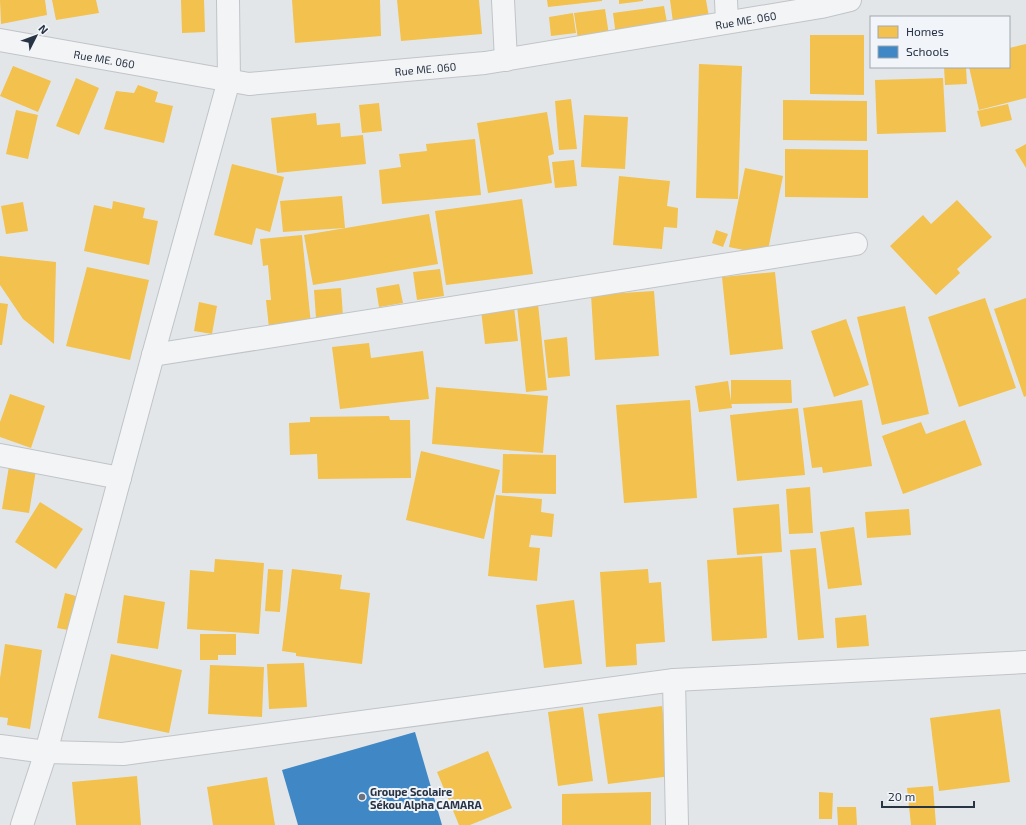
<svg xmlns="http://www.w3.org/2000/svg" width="1026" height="825" viewBox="0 0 1026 825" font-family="'Exo 2',sans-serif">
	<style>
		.homes { fill: #f2c14e }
		.schools { fill: #3f88c5 }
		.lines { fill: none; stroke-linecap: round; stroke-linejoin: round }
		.minor-casing { stroke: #c1c4c7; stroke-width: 24 }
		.minor { stroke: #f3f4f6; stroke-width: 22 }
		.poi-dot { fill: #69727e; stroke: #f1f4f8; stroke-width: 1.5 }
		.labels { text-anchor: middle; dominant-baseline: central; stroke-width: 4; stroke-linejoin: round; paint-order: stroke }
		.street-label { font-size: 11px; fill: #283344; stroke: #f1f4f8 }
		.poi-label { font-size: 11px; font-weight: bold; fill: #283344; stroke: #f1f4f8; text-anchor: start }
	</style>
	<rect width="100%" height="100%" fill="#e3e6e9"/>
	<!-- homes -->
	<g class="homes">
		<polygon points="0,0 45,0 47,15 1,24"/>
		<polygon points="52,0 96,0 99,13 56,20"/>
		<polygon points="181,0 204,0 205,32 182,33"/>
		<polygon points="292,0 380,0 381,36 295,43"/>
		<polygon points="397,0 479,0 482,34 401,41"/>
		<polygon points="547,0 602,0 602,1 548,7"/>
		<polygon points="619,0 643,0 643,1 619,4"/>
		<polygon points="670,0 706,0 709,17 673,22"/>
		<polygon points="664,6 668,28 616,36 613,13"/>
		<polygon points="605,9 609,35 578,39 574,13"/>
		<polygon points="573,13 576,33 551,36 549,17"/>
		<polygon points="810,35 864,35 864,95 810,94"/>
		<polygon points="1026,44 1026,98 979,110 969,67 1009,67 1009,48"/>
		<polygon points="699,64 742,66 738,199 696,198"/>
		<polygon points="13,66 51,81 38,112 0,96"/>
		<polygon points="944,67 966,67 967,84 945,85"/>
		<polygon points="76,78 99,88 79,135 56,126"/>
		<polygon points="943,78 946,132 877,134 875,80"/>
		<polygon points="138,85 158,92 155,102 173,106 164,143 104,129 116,91 134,93"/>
		<polygon points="571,99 577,149 559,150 555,101"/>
		<polygon points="783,100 867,101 867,141 783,140"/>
		<polygon points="379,103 382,131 362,133 359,105"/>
		<polygon points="1008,104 1012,120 981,127 977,111"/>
		<polygon points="16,110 38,115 28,159 6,154"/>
		<polygon points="547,112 554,154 548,156 552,183 488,193 477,123"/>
		<polygon points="316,113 317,125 340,123 341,137 363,135 366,164 277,173 271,118"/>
		<polygon points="584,115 628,117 625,169 581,167"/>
		<polygon points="475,139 481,195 382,204 379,170 401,167 399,154 427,151 426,144"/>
		<polygon points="1026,144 1026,168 1015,150"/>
		<polygon points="785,149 868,150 868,198 785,197"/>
		<polygon points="574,160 577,186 555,188 552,162"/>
		<polygon points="232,164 284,177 270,232 256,228 252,245 214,235"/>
		<polygon points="745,168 783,176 767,255 729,247"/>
		<polygon points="619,176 670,181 667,206 678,208 677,228 664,227 662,249 613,245"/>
		<polygon points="342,196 345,228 283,232 280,201"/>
		<polygon points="522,199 533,274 446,285 435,211"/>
		<polygon points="957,200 992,237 957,269 960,273 936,295 890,246 923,215 931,224"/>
		<polygon points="113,201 145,208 143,218 158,221 149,265 84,251 94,205 112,209"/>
		<polygon points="23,202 28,231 6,234 1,206"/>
		<polygon points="429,214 438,264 313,285 304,235"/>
		<polygon points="716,230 728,234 723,247 712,243"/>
		<polygon points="302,235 311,324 269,328 266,300 271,300 268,265 263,266 260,239"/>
		<polygon points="0,256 56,262 54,344 23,319 0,285"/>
		<polygon points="87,267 149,280 130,360 66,346"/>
		<polygon points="440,269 444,296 417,300 413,272"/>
		<polygon points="775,272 783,349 730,355 722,277"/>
		<polygon points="399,284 403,303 379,307 376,288"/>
		<polygon points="341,288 343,316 316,318 314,290"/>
		<polygon points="654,291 659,356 595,360 591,295"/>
		<polygon points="985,298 1016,388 959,407 928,317"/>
		<polygon points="1026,298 1026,396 1024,397 994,309"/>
		<polygon points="199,302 217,306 212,334 194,331"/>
		<polygon points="0,303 8,304 2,345 0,345"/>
		<polygon points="538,304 547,390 526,392 517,306"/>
		<polygon points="905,306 929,414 882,425 857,317"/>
		<polygon points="514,307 518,341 485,344 481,310"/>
		<polygon points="846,319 869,385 834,397 811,331"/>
		<polygon points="567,337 570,376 548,378 544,340"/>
		<polygon points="369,343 371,358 423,351 429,399 340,409 332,347"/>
		<polygon points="731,380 791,380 792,403 731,404"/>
		<polygon points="728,381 732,408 699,412 695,386"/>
		<polygon points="436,387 548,396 543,453 432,444"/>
		<polygon points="10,394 45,406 31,448 0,437 0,422"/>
		<polygon points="690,400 697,498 624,503 616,405"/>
		<polygon points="862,400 872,466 823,473 822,467 812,468 803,408"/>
		<polygon points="798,408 805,475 737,481 730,415"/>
		<polygon points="389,416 390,420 410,420 411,478 318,479 317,454 290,455 289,423 310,422 310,417"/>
		<polygon points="965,420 982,465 903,494 882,436 921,422 926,434"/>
		<polygon points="421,451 500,470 484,539 406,520"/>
		<polygon points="503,454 556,455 556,494 502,493"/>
		<polygon points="9,466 36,470 29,513 2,509"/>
		<polygon points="810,487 813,533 789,534 786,489"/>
		<polygon points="496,495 542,499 541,512 554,514 552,537 531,535 529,547 540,548 537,581 488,576"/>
		<polygon points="40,502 83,529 56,569 15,542"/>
		<polygon points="779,504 782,552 737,555 733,508"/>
		<polygon points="909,509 911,535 867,538 865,512"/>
		<polygon points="854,527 862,585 828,589 820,532"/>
		<polygon points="816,548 824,638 798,640 790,550"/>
		<polygon points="762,556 767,638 712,641 707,560"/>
		<polygon points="215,559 264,563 259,634 187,629 190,570 214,572"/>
		<polygon points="268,569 283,570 280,612 265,611"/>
		<polygon points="292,569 342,575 340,589 370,593 362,664 296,656 296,653 282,651"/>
		<polygon points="648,569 649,583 661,582 665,642 636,644 637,665 606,667 600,572"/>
		<polygon points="65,593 76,596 68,630 57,628"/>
		<polygon points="124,595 165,602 158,649 117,643"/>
		<polygon points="574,600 582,664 544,668 536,605"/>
		<polygon points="866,615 869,646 837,648 835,618"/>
		<polygon points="200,634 236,634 236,655 218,655 218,660 200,660"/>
		<polygon points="5,644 42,650 30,729 7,725 8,718 0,717 0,678"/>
		<polygon points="111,654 182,670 169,733 98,718"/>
		<polygon points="304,663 307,707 269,709 267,664"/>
		<polygon points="210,665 264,667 262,717 208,714"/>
		<polygon points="662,706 671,776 608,784 598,714"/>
		<polygon points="583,707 593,781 558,786 548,712"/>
		<polygon points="1000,709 1010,782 939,791 930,718"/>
		<polygon points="488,751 512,808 470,825 459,825 437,772"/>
		<polygon points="137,776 141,825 76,825 72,782"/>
		<polygon points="267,777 275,825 213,825 207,787"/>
		<polygon points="933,786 936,825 911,825 907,788"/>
		<polygon points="651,792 651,825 562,825 562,794"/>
		<polygon points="819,792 833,793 832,819 819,819"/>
		<polygon points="837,807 856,807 857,825 838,825"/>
	</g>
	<!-- schools -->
	<polygon class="schools" points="415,732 442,825 298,825 282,770"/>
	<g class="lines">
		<!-- minor casing -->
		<g class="minor-casing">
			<g id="minor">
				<polyline points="503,0 506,60"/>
				<polyline points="726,0 727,22"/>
				<path id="s1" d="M0 40 249 84 485 63 821 7 850 0"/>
				<polyline points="153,355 856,244"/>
				<polyline points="0,455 120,478"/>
				<polyline points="674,680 677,825"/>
				<polyline points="0,746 46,752 123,754 674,680 1026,662"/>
				<polyline points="22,825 46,752 153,355 229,80 228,0"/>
			</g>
		</g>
		<!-- minor -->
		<use href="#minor" class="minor"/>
	</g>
	<!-- markers -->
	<circle class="poi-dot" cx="362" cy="797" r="4"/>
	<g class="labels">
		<!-- street labels -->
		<g class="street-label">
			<text stroke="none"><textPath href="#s1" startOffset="754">Rue ME. 060</textPath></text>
			<text stroke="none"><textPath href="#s1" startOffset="106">Rue ME. 060</textPath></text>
			<text stroke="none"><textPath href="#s1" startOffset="430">Rue ME. 060</textPath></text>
		</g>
		<!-- poi labels -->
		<g class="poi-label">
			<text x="370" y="791">Groupe Scolaire<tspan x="370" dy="13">Sékou Alpha CAMARA</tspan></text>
		</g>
	</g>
	<!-- legend -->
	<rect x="870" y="16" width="140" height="52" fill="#f1f4f8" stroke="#a1a7b0"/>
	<rect x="878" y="26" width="20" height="12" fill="#f2c14e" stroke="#a1a7b0"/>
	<text x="906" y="36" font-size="12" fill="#283344">Homes</text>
	<rect x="878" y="46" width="20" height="12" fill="#3f88c5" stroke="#a1a7b0"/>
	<text x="906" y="56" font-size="12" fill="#283344">Schools</text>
	<!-- north arrow -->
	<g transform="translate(36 36) rotate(48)" stroke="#f1f4f8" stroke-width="3" paint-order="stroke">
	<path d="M0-3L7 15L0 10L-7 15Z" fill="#283344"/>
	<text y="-6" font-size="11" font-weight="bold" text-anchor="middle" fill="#283344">N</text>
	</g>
	<!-- scale -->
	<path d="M882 801v6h92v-6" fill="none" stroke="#283344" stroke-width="2"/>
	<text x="888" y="801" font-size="12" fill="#283344" stroke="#f1f4f8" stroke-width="3" paint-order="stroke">20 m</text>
</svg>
